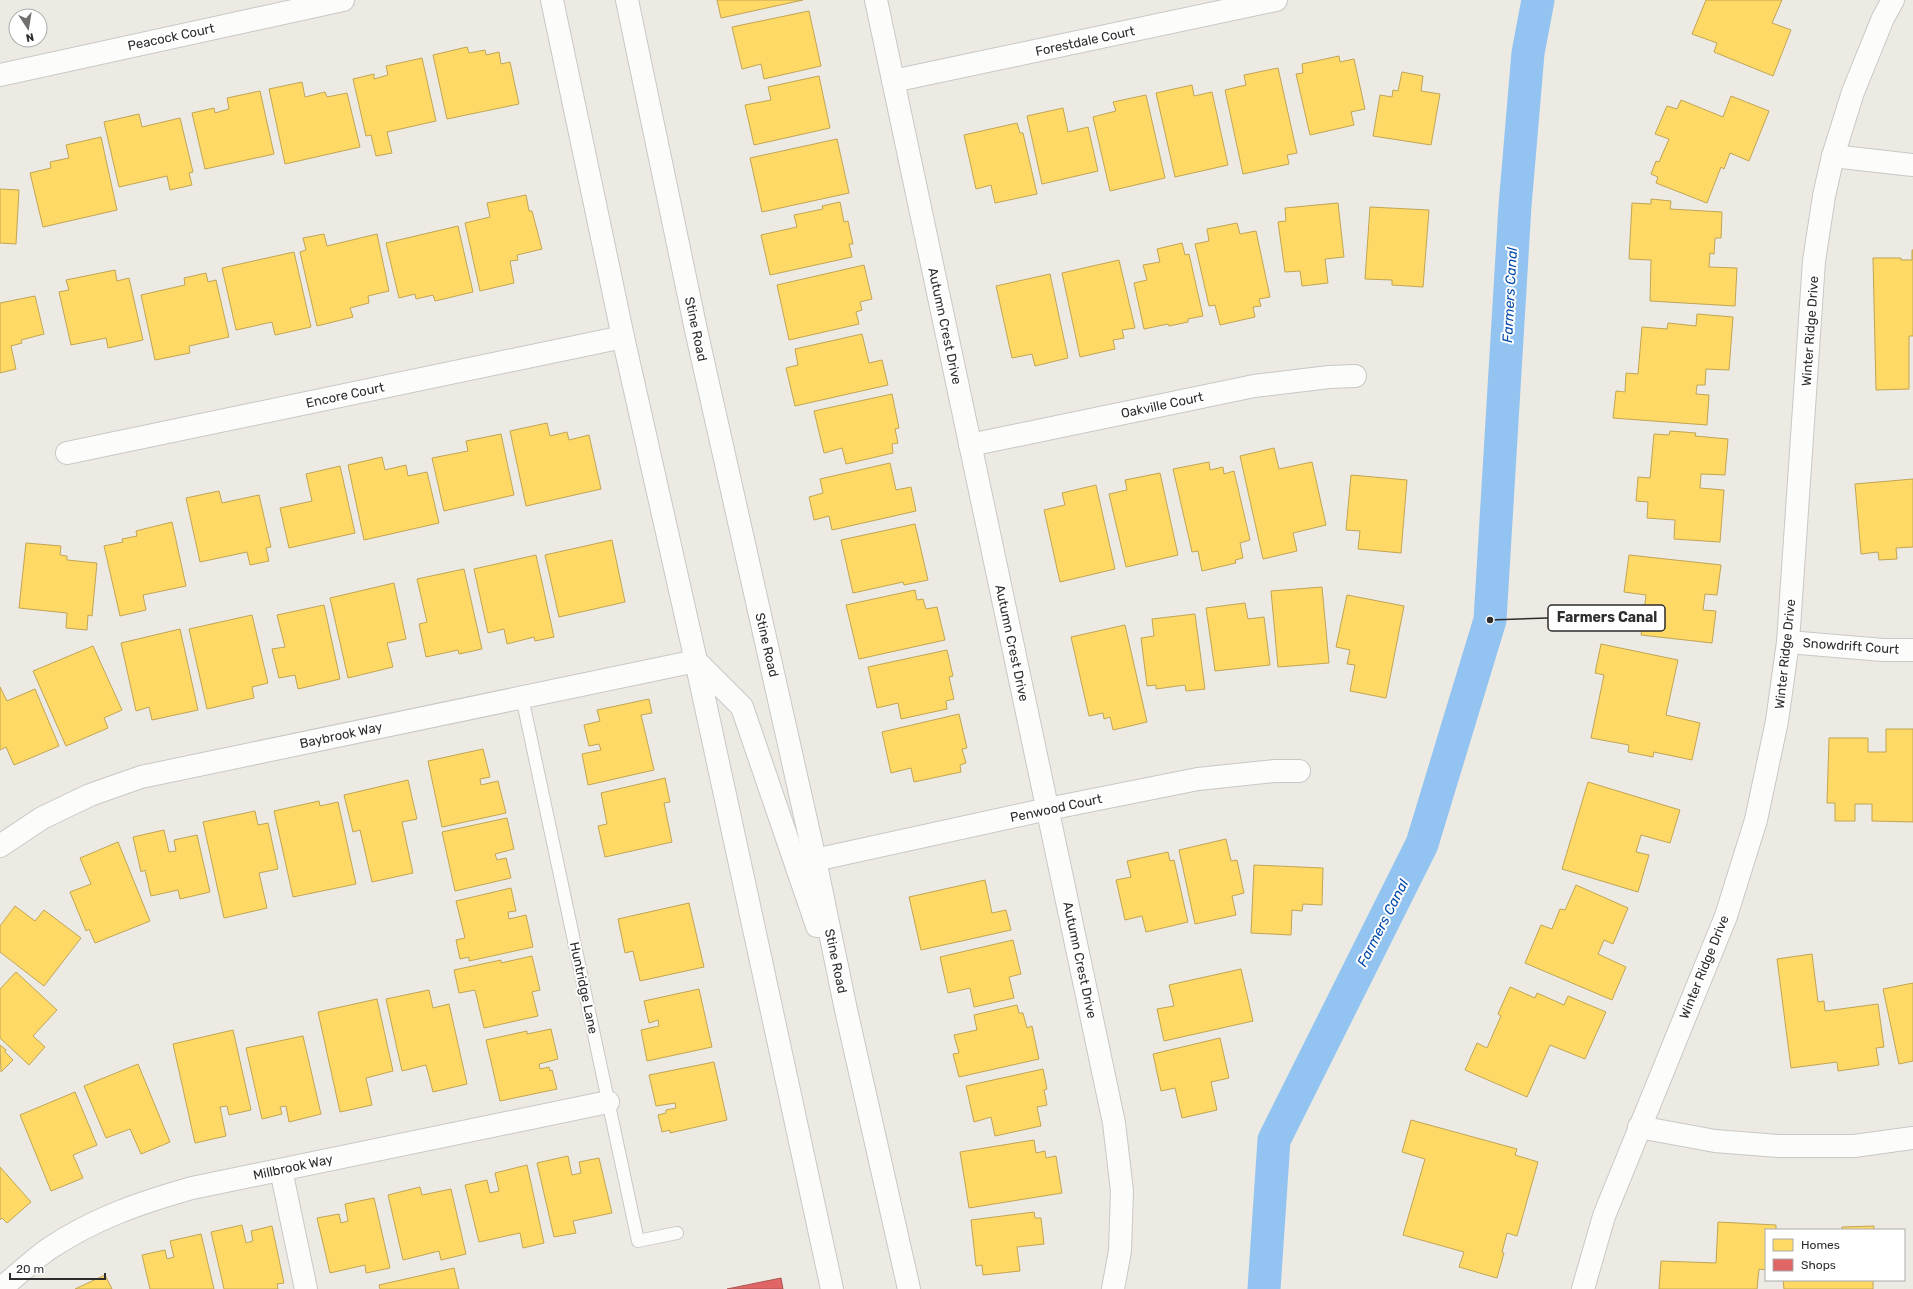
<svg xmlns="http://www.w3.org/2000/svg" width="1913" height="1289" viewBox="0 0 1913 1289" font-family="Rubik,sans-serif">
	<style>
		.homes { fill: #ffd966; stroke: #c0a555 }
		.shops { fill: #e06666; stroke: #a55 }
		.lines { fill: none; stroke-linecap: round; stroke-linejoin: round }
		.canal { stroke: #92c3f1; stroke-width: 33 }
		.service-casing { stroke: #c9c8c7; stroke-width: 14 }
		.minor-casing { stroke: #c9c8c7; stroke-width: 24 }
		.secondary-casing { stroke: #c9c8c7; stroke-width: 24 }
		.service { stroke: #fcfcfb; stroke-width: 12 }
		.minor { stroke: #fcfcfb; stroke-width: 22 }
		.secondary { stroke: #fcfcfb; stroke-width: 22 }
		.labels { text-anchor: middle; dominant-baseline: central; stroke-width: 4; stroke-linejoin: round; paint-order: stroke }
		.street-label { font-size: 13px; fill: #2d2d2d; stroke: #fff }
		.water-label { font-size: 14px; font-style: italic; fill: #044bab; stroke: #fff }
		.leader { fill: none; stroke: #2d2d2d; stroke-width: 1.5 }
		.callout-dot { fill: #2d2d2d; stroke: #fff; stroke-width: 1.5 }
		.callout { fill: #fff; stroke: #2d2d2d; stroke-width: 1.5 }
		.callout-label { font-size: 14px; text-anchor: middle; font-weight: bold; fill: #2d2d2d }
	</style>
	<rect width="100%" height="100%" fill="#eceae2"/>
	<!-- homes -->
	<g class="homes">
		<polygon points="717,0 803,0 721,18"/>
		<polygon points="1706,0 1782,0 1772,23 1791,30 1773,76 1714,52 1717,43 1692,34"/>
		<polygon points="809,11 821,66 764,79 761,64 742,69 732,27"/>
		<polygon points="467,47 469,53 485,50 486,55 499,52 501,64 510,62 519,104 447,119 433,55"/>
		<polygon points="1339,56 1340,62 1354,59 1365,109 1351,112 1354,125 1310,135 1296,74 1303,73 1302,64"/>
		<polygon points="422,58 436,121 387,132 392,153 376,156 371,135 366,136 353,79 374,74 374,79 388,75 386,66"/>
		<polygon points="1278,68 1297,153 1287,155 1289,164 1243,174 1225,90 1246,85 1244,75"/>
		<polygon points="1402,72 1423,76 1421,91 1440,94 1431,145 1373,136 1380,95 1392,97 1393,90 1398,91"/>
		<polygon points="819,76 830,128 754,145 745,105 771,100 768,87"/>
		<polygon points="302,82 305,97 325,92 327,97 347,93 360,147 285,164 269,89"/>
		<polygon points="1192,85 1194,96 1212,92 1228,165 1175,177 1156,93"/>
		<polygon points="260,91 274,154 205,169 192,113 214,108 215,113 229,109 227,98"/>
		<polygon points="1146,95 1165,178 1110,191 1093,117 1116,111 1113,102"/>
		<polygon points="1731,96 1769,111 1749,161 1730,153 1724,169 1721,167 1707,203 1656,183 1658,177 1651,174 1656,161 1659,162 1669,139 1655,134 1667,106 1677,109 1681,100 1723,117"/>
		<polygon points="1063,108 1068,132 1088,127 1098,171 1042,184 1027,116"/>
		<polygon points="139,114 142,127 180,118 193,172 189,173 192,185 170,190 167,176 119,187 104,122"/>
		<polygon points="1017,123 1020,133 1023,133 1037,194 995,203 991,185 976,189 964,135"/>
		<polygon points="101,137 117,210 43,227 30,173 51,168 50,162 69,158 66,145"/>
		<polygon points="837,139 849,193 762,212 750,158"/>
		<polygon points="0,189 19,190 16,244 0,243"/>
		<polygon points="526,195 529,211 532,211 542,249 517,255 518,260 510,261 514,283 480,291 465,223 490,217 487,203"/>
		<polygon points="1651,199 1671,201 1670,209 1722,212 1721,238 1715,238 1714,254 1710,253 1709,267 1737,268 1735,306 1650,301 1651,260 1629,259 1632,203 1651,204"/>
		<polygon points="840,202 844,222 848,221 853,244 849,244 852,257 770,275 761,235 797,227 794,215 823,209 822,206"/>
		<polygon points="1338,203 1344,257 1325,259 1328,283 1302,286 1300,271 1285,272 1278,222 1286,221 1285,208"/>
		<polygon points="1370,207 1429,210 1423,287 1392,285 1392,280 1365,279"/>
		<polygon points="1237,223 1240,234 1256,231 1270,297 1259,299 1261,306 1253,307 1255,317 1220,325 1215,305 1209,306 1195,244 1209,241 1207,229"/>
		<polygon points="458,226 473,292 435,301 433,295 416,299 415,294 399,298 386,243"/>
		<polygon points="324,234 327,246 377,234 389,291 368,296 369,303 350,308 353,317 317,326 300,252 306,250 303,238"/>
		<polygon points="1182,243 1185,255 1189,254 1203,316 1188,319 1188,322 1169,326 1168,324 1144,329 1134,283 1147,280 1143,265 1160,262 1157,249"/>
		<polygon points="1912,250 1913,250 1913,336 1909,336 1909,389 1876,390 1873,258 1901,258 1901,260 1912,260"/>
		<polygon points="294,252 311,327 275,335 272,322 236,330 222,268"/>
		<polygon points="1119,260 1135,328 1122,330 1124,338 1113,340 1115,349 1080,357 1062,273"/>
		<polygon points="864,265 872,299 860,302 862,310 856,312 859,324 789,340 777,285"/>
		<polygon points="115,270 117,281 129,278 143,340 108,348 106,338 71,345 59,292 69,290 66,280"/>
		<polygon points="206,273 208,282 216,280 229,337 189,346 190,353 155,360 141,295 185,285 184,278"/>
		<polygon points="1050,274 1068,358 1035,366 1032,354 1012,358 996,286"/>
		<polygon points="35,296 44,334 21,340 22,343 11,346 16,369 0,373 0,303"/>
		<polygon points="1697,314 1733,317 1729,370 1706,369 1705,385 1697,385 1696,394 1709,395 1707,425 1613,418 1616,391 1625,392 1626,373 1638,374 1642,327 1667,329 1668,323 1696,326"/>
		<polygon points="862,334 869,363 882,360 888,385 795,406 786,368 798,365 795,349"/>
		<polygon points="892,394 899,428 895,429 898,443 892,444 893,453 846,464 842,448 824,453 814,411"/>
		<polygon points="547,423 550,436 567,432 569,440 589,435 601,489 526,506 510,431"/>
		<polygon points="1670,431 1696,433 1695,436 1728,439 1725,475 1701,474 1700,488 1724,490 1720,542 1674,539 1675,520 1647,518 1648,502 1636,501 1638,477 1650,478 1654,434 1669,435"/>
		<polygon points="501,434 514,495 444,511 432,458 468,451 466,441"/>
		<polygon points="1274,448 1279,469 1312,462 1326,525 1293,533 1297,551 1263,559 1240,456"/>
		<polygon points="382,457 385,470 406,465 408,476 427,472 439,523 364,540 348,465"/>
		<polygon points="1209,462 1210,470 1223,467 1224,474 1234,471 1250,540 1240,543 1243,558 1235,560 1236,563 1202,571 1198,551 1192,552 1173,469"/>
		<polygon points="890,463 896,490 911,487 916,511 832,530 829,516 814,520 809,497 823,493 820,479"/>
		<polygon points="340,466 355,533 289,548 280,508 312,501 306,474"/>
		<polygon points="1160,473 1178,555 1126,567 1109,494 1127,490 1125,480"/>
		<polygon points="1351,475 1407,480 1401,553 1358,549 1360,531 1346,530"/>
		<polygon points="1913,479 1913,547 1896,548 1897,559 1879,560 1878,552 1861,554 1855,484"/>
		<polygon points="1096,485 1115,569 1060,582 1044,510 1065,505 1062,493"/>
		<polygon points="219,491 222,503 259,495 271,547 266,548 269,561 250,565 247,552 200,562 186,498"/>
		<polygon points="172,522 186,586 143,595 146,610 120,616 104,546 123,542 122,539 137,536 136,531"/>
		<polygon points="915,524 928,580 904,585 903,582 853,593 841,540"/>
		<polygon points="612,540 625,602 559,617 545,555"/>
		<polygon points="26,543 61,546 60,555 67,556 67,560 97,563 92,616 88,615 87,630 66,628 67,613 19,608"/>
		<polygon points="536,555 554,637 535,641 534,637 507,644 504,629 488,633 474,569"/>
		<polygon points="1629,555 1721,565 1717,595 1705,594 1703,610 1716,611 1712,643 1641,635 1646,595 1624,592"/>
		<polygon points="464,569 482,649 459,654 458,650 426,657 419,624 427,622 417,579"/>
		<polygon points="394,583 406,639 387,643 393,667 348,678 330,598"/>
		<polygon points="1322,587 1329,663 1278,667 1271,591"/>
		<polygon points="915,590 917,600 923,599 926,609 937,607 945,640 859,659 846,605"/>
		<polygon points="1347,595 1404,606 1386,698 1350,691 1355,665 1347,664 1350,650 1336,647"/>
		<polygon points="1245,603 1248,619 1264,617 1270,665 1215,671 1206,608"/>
		<polygon points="324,605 340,679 298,689 295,675 279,678 272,649 285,647 277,615"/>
		<polygon points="1195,614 1205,689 1186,691 1185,685 1156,689 1156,685 1147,686 1141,638 1154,636 1152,619"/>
		<polygon points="252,615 268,683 252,687 254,698 207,709 189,629"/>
		<polygon points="1125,625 1147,722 1113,730 1110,717 1104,719 1103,713 1089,716 1071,637"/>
		<polygon points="180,629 198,710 152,720 149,707 136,711 121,643"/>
		<polygon points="1601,644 1678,660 1666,715 1700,723 1692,760 1654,752 1653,757 1628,752 1629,745 1591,738 1604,675 1595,673"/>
		<polygon points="93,646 122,710 104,718 108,728 66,746 33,671"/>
		<polygon points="947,650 953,676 949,677 954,699 946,701 947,709 901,719 898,703 877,708 868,667"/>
		<polygon points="0,687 7,701 35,689 59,746 14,765 6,747 0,750"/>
		<polygon points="649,699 652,713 641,715 654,770 588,785 582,754 601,750 599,744 589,746 584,725 600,721 597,710"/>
		<polygon points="959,714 967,748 962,749 966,763 960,765 961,772 914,782 911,768 891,773 882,732"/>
		<polygon points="1886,729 1913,729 1913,822 1872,821 1872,804 1855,804 1855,821 1835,821 1835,803 1827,803 1829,738 1868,738 1868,752 1886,752"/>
		<polygon points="483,749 490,777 480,779 481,785 498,781 506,813 442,827 428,761"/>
		<polygon points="665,778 670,802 664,803 672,842 605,857 598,826 607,824 601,793"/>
		<polygon points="408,780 417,819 402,822 413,873 372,882 360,830 353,832 344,795"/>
		<polygon points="1588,782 1680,810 1670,843 1641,835 1636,852 1649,855 1638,892 1562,869"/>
		<polygon points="319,801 320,806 338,802 356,884 293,897 274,811"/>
		<polygon points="255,811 258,825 268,823 278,869 259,873 267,908 224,918 203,822"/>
		<polygon points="507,818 514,849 495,854 497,860 506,858 511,878 455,891 442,832"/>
		<polygon points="164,830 169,852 176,851 174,840 197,835 210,892 180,899 178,890 151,896 145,870 141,872 133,837"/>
		<polygon points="1226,839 1231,861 1237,860 1244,893 1232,896 1236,915 1195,924 1179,850"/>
		<polygon points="118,842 150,921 95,943 89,929 86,931 70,892 91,884 80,858"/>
		<polygon points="1168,852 1170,861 1174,860 1188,922 1146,932 1142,916 1125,920 1116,880 1131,877 1127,861"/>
		<polygon points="1254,865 1323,868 1322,905 1303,904 1302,911 1292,910 1291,935 1251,933"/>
		<polygon points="985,880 992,913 1006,910 1011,930 921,950 909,897"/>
		<polygon points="1576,885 1628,908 1613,944 1604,940 1598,954 1626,967 1612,1000 1525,963 1541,925 1552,929 1560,909 1565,910"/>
		<polygon points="511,888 516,911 508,912 509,919 526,915 533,947 469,961 469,957 460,959 456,940 465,938 456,901"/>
		<polygon points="689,903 704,967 640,981 633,951 625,953 618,919"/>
		<polygon points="15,906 35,921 44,910 81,938 44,986 0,952 0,926"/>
		<polygon points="1013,940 1021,974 1009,977 1014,998 974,1007 970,988 948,993 940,957"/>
		<polygon points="1812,954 1818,1002 1824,1001 1825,1011 1878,1004 1884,1047 1876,1048 1879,1065 1838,1071 1837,1062 1791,1068 1777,959"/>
		<polygon points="532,956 540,990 532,992 538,1016 484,1028 475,990 459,993 454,970 501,960 501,963"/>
		<polygon points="1241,969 1253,1021 1164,1041 1157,1009 1174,1006 1169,985"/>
		<polygon points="16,972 57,1010 33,1036 45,1047 29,1065 0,1038 0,989"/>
		<polygon points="1913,983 1913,1061 1899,1064 1883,989"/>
		<polygon points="1510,987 1535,998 1537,993 1564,1005 1568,996 1606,1012 1585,1059 1550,1045 1527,1097 1465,1070 1477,1043 1487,1048 1501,1016 1498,1014"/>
		<polygon points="699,989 712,1047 647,1061 641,1030 659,1026 658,1020 649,1023 644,1001"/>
		<polygon points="429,990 433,1008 449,1004 467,1084 433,1092 426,1065 402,1071 386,999"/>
		<polygon points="377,999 393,1071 366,1078 372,1105 340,1112 318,1012"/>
		<polygon points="1017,1005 1019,1013 1023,1013 1027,1028 1032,1026 1039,1059 959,1077 953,1054 959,1053 954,1035 977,1030 974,1015"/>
		<polygon points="551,1029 558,1059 539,1064 540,1069 549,1067 550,1071 552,1070 557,1089 500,1101 486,1040 527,1031 527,1034"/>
		<polygon points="233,1030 251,1110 229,1115 227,1106 220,1107 226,1136 195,1143 173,1044"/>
		<polygon points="303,1036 321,1114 289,1122 286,1106 280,1107 282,1114 262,1119 246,1048"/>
		<polygon points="1220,1038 1229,1078 1211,1082 1217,1110 1182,1118 1175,1088 1161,1091 1153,1054"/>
		<polygon points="0,1045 6,1050 5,1052 13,1060 1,1072"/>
		<polygon points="714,1062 727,1120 670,1133 670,1130 662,1132 658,1115 666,1113 666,1110 676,1108 675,1103 656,1106 649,1075"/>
		<polygon points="138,1064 170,1142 141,1154 130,1129 106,1138 84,1086"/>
		<polygon points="1043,1069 1047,1089 1044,1090 1047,1105 1037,1107 1041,1126 995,1136 991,1117 974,1122 966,1086"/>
		<polygon points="75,1092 97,1145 73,1155 83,1178 51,1191 20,1115"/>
		<polygon points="1411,1120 1517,1149 1515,1155 1538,1162 1517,1236 1507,1233 1502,1252 1504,1253 1497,1278 1459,1267 1464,1252 1403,1235 1425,1159 1402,1152"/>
		<polygon points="1034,1140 1036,1153 1045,1151 1046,1158 1056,1156 1062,1193 969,1208 960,1152"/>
		<polygon points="568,1156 572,1175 581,1173 579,1162 599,1158 612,1213 573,1221 576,1233 554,1237 537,1163"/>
		<polygon points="527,1165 544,1243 523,1248 520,1233 479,1242 465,1185 487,1180 490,1193 499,1191 495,1173"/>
		<polygon points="0,1167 31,1202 7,1223 2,1218 0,1220"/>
		<polygon points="420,1187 422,1195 451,1189 466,1254 441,1260 439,1251 403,1260 388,1195"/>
		<polygon points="374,1198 390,1268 366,1273 365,1265 330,1273 317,1218 339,1214 341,1223 348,1221 345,1204"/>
		<polygon points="1034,1212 1035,1218 1041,1218 1044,1244 1017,1247 1020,1271 983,1275 982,1265 976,1266 971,1220"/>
		<polygon points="1718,1222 1776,1225 1776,1230 1766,1230 1766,1270 1759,1269 1757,1289 1659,1289 1661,1261 1716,1263"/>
		<polygon points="242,1225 246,1243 253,1241 251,1231 272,1226 284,1283 277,1284 278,1289 224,1289 211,1232"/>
		<polygon points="1874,1226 1874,1230 1842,1230 1842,1227"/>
		<polygon points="201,1234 214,1289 150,1289 142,1255 165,1250 167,1259 174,1257 170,1241"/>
		<polygon points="454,1268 459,1289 380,1289 379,1285"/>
		<polygon points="105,1275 112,1289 75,1289"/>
		<polygon points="1783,1280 1873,1280 1873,1289 1784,1289"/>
	</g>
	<!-- shops -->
	<polygon class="shops" points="781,1278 783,1289 727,1289"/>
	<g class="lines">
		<!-- canal -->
		<polyline class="canal" points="1264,1289 1274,1140 1422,844 1490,620 1515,206 1528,53 1538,0"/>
		<!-- service casing -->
		<g class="service-casing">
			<polyline id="service" points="522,697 638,1241 677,1233"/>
		</g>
		<!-- minor casing -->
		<g class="minor-casing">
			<g id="minor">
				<polyline points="876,0 1114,1123 1122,1191 1120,1251 1113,1289"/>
				<polyline points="0,75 343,0"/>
				<polyline points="893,81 1276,0"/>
				<polyline points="1833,156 1913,165"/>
				<polyline points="970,445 1254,386 1329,377 1355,376"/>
				<polyline points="67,453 623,337"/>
				<polyline points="1788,642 1883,650 1913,650"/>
				<polyline points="0,846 42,818 90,795 141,777 696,661"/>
				<polyline points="815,860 1048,809 1198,779 1274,771 1299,771"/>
				<polyline points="1639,1127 1715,1141 1778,1146 1854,1146 1913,1138"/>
				<polyline points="281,1170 306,1289"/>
				<path d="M0 1289C16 1276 31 1262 47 1250 93 1219 139 1203 192 1188L608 1102"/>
				<polyline points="1583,1289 1604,1216 1726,916 1756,820 1777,721 1788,642 1814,261 1824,196 1833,156 1853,92 1883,18 1893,0"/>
			</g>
		</g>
		<!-- secondary casing -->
		<g class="secondary-casing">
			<g id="secondary">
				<polyline points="552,0 623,337 696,661 832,1289"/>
				<polyline points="627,0 696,330 815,860 846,1010 909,1289"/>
				<polyline points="696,661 742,707 817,926"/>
			</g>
		</g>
		<!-- service -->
		<use href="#service" class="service"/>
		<!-- minor -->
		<use href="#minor" class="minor"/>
		<!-- secondary -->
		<use href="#secondary" class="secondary"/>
	</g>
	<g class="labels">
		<!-- street labels -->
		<g class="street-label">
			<text transform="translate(171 37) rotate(-12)">Peacock Court</text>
			<text transform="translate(1085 41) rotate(-12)">Forestdale Court</text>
			<text transform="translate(945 326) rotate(78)">Autumn Crest Drive</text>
			<text transform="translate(696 329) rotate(78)">Stine Road</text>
			<text transform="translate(1810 331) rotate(-86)">Winter Ridge Drive</text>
			<text transform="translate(345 395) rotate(-12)">Encore Court</text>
			<text transform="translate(1162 405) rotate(-12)">Oakville Court</text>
			<text transform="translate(1012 643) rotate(78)">Autumn Crest Drive</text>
			<text transform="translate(767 645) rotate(77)">Stine Road</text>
			<text transform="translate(1851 646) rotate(4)">Snowdrift Court</text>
			<text transform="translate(1785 654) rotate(-84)">Winter Ridge Drive</text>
			<text transform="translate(341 735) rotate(-12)">Baybrook Way</text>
			<text transform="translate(1056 808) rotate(-12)">Penwood Court</text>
			<text transform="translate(1080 960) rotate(78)">Autumn Crest Drive</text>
			<text transform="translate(836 961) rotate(78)">Stine Road</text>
			<text transform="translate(1704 967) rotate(-68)">Winter Ridge Drive</text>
			<text transform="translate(584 988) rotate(78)">Huntridge Lane</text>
			<text transform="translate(293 1167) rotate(-12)">Millbrook Way</text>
		</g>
		<!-- water labels -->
		<g class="water-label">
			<text transform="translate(1510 295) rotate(-87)">Farmers Canal</text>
			<text transform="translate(1383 923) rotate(-63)">Farmers Canal</text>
		</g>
	</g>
	<!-- callouts -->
	<path class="leader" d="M1490 620L1548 618"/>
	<circle class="callout-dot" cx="1490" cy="620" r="4"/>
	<rect class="callout" x="1548" y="605" width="117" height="26" rx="4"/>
	<g class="callout-label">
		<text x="1607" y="622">Farmers Canal</text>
	</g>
	<!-- legend -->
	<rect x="1765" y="1229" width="140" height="52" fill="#ffffff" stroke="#ababab"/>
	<rect x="1773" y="1239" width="20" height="12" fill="#ffd966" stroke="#ababab"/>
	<text x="1801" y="1249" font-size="12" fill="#2d2d2d">Homes</text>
	<rect x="1773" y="1259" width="20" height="12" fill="#e06666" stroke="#ababab"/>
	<text x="1801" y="1269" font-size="12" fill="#2d2d2d">Shops</text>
	<!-- north arrow -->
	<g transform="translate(28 28) rotate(168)"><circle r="19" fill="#ffffff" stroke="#ababab"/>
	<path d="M0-3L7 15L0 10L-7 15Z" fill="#706f6c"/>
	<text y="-6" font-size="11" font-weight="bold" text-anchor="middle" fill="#2d2d2d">N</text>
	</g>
	<!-- scale -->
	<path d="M10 1273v6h95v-6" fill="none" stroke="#2d2d2d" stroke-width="2"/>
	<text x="16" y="1273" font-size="12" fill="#2d2d2d" stroke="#ffffff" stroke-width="3" paint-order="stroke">20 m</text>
</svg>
